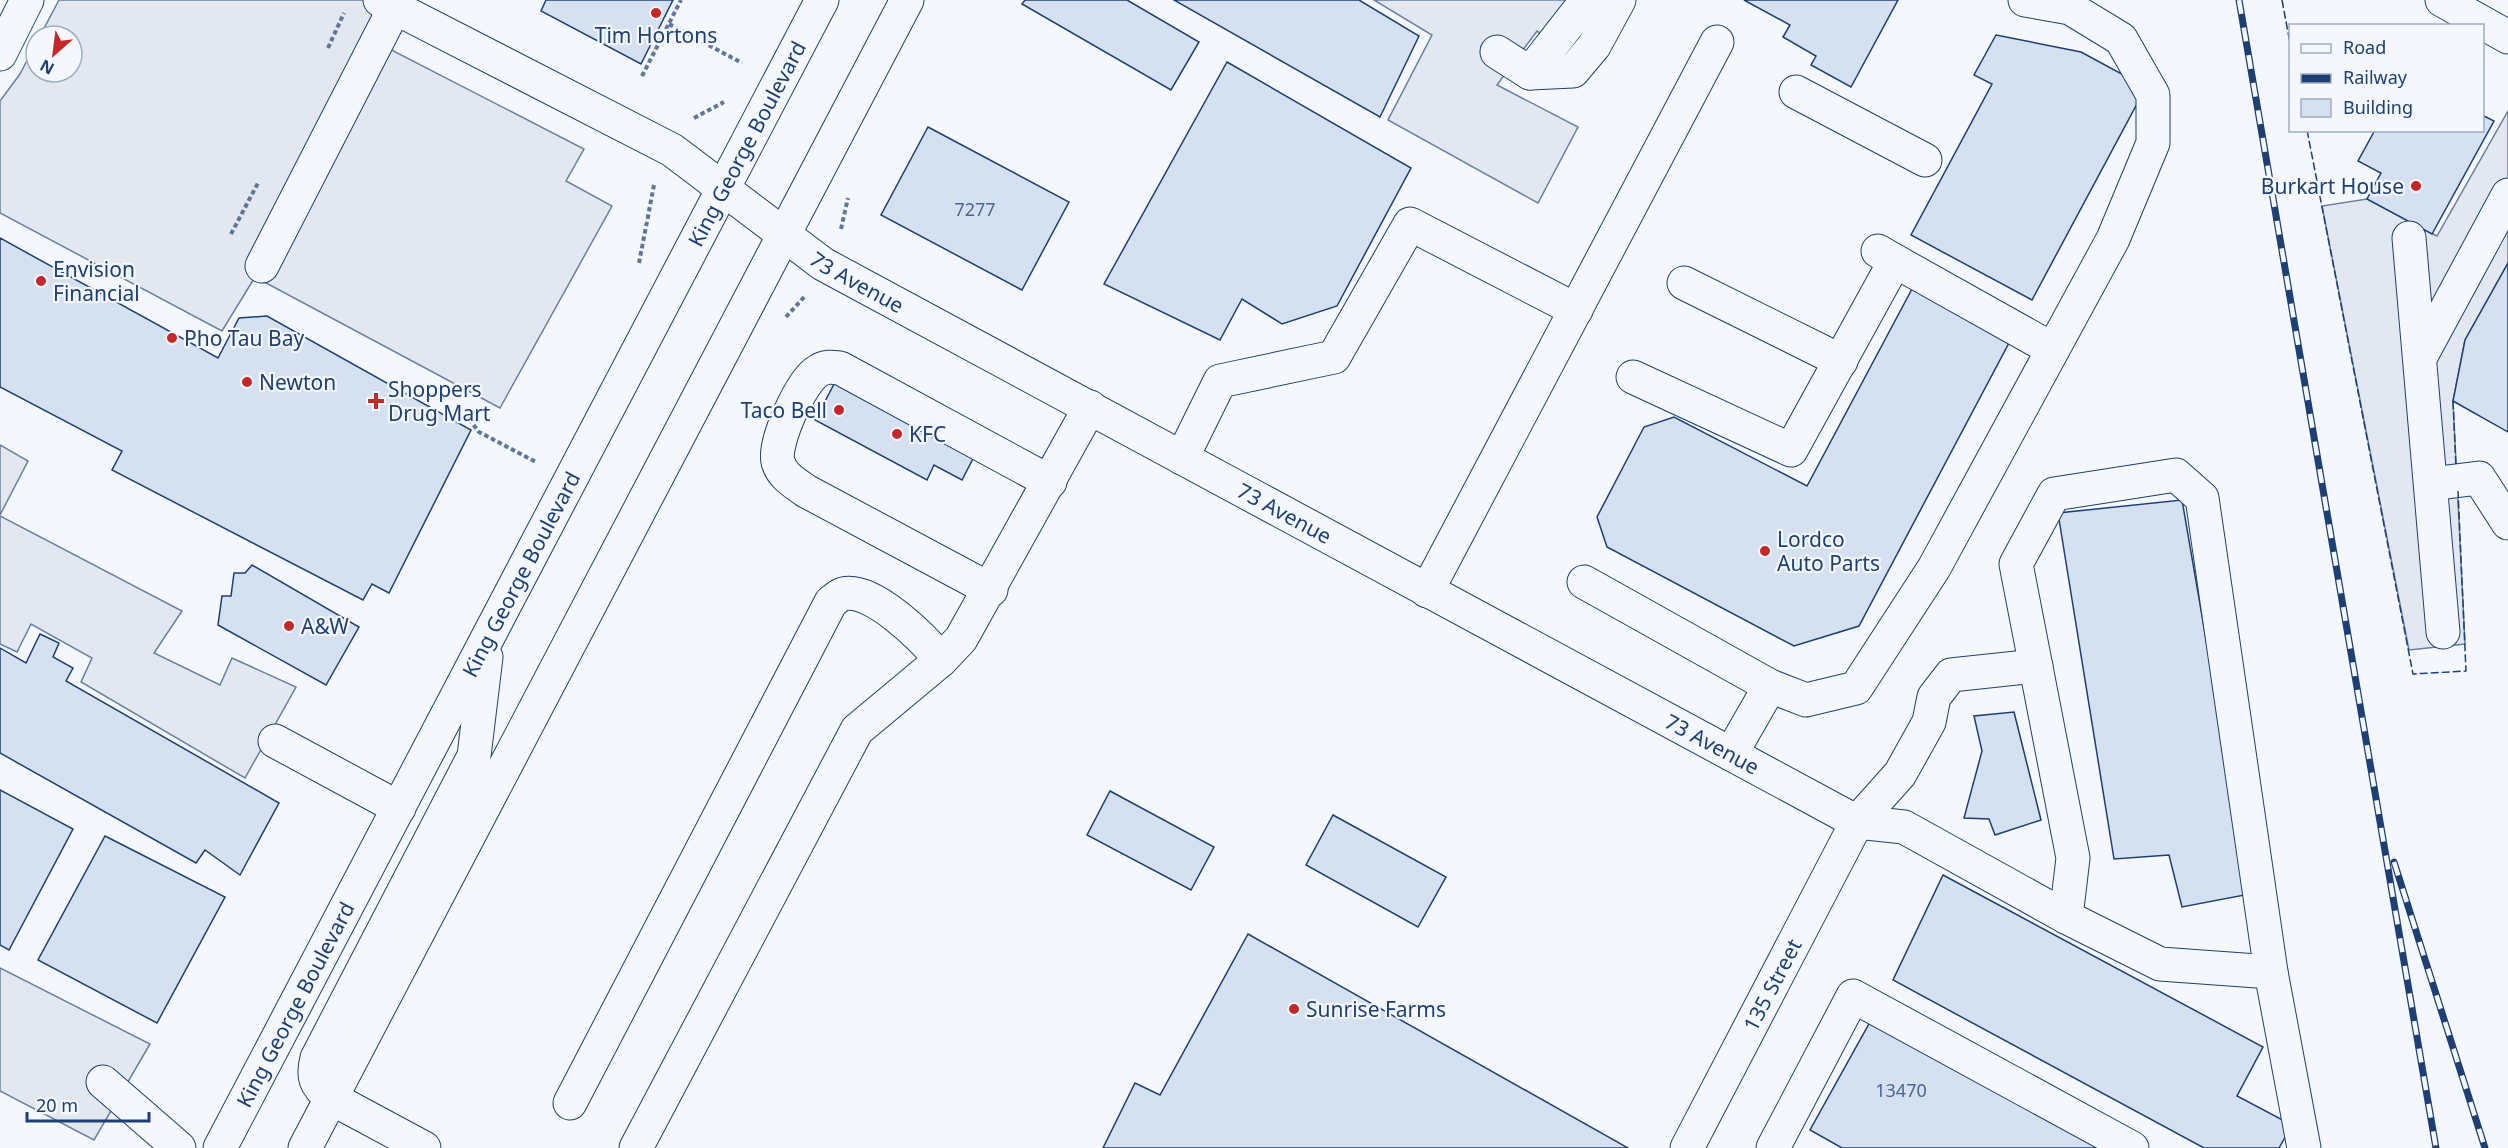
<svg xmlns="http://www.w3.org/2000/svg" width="2508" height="1148" viewBox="0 0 2508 1148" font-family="'Noto Sans',sans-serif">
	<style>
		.parking { fill: #e3e8f0; stroke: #687fa3; stroke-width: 1.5 }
		.building { fill: #d5e0f0; stroke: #1d3f73; stroke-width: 1.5 }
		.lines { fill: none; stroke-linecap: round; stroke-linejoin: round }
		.minor-casing { stroke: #1d3f73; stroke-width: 35 }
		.major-casing { stroke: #1d3f73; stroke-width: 35 }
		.path { stroke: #5e769c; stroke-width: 4; stroke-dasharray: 4.5 3; stroke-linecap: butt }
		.minor { stroke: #f4f7fb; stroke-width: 33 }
		.major { stroke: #f4f7fb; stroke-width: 33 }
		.rail-casing { stroke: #1d3f73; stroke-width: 7 }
		.rail { stroke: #f4f7fb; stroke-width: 4.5; stroke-dasharray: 14; stroke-linecap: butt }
		.fence { stroke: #1d3f73; stroke-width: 1.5; stroke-dasharray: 8 3; stroke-linecap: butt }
		.poi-dot { fill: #c62828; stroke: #f4f7fb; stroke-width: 2 }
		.labels { text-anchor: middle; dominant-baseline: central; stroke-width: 4.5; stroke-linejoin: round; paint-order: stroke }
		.number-label { font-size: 18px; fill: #4b6792 }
		.poi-label { font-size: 21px; fill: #1d3f73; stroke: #f4f7fb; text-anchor: start }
		.street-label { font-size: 21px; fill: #1d3f73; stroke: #f4f7fb }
	</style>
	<rect width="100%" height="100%" fill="#f4f7fb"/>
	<!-- parking -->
	<g class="parking">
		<polygon points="59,0 389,0 368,38 584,149 566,181 612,206 500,408 255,277 222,331 0,213 0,101 20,74 36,43 36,72 72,72 72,36 40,36"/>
		<polygon points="1374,0 1571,0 1551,40 1537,31 1497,85 1578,127 1538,203 1388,120 1432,35"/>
		<polygon points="2508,111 2508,263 2465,340 2453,401 2465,644 2409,650 2322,206 2367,199 2437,236"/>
		<polygon points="0,445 28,461 0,515"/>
		<polygon points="0,516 182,611 154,653 220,685 232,658 296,687 245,778 81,682 92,658 31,624 17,652 0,644"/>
		<polygon points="0,968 150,1044 94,1140 0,1091"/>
	</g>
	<!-- building -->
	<g class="building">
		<polygon points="546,0 673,0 641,64 541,11"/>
		<polygon points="1025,0 1127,0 1199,42 1171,90 1022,4"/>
		<polygon points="1174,0 1359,0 1419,36 1380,117"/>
		<polygon points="1744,0 1898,0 1851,87 1811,65 1816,56 1783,37 1790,25"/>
		<polygon points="1996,35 2081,52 2146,87 2032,300 1911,235 1992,84 1974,75"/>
		<polygon points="1227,62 1411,168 1337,306 1282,324 1242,299 1220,340 1104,284"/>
		<polygon points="2482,115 2494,121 2432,234 2367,199 2381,173 2358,161 2375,130 2482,130"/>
		<polygon points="928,127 1069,202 1022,290 881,215"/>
		<polygon points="0,238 218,358 239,318 267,316 471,430 389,593 372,584 363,600 112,470 122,451 0,387"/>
		<polygon points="2508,263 2508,432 2453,401 2465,340"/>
		<polygon points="1912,289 2010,341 1859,626 1794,646 1607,547 1597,517 1644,427 1674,417 1807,486"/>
		<polygon points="840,373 979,447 962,480 934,465 927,480 815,420"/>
		<polygon points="2182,500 2250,894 2182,907 2169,855 2114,859 2058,513"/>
		<polygon points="252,565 359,627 326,685 218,625 222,596 231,596 234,573 245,573"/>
		<polygon points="40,634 59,643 53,657 73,668 66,681 279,803 240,875 205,850 196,863 0,753 0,648 26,663"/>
		<polygon points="2014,712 2041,820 1995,835 1989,819 1964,818 1982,751 1974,716"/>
		<polygon points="0,790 73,829 9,950 0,945"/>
		<polygon points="1110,791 1214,847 1191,890 1087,835"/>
		<polygon points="1333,815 1446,877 1418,927 1306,865"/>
		<polygon points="105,836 225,897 157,1023 38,960"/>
		<polygon points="1943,875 2263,1047 2237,1096 2292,1125 2279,1148 2204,1148 1893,980"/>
		<polygon points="1248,934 1628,1148 1103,1148 1135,1083 1160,1095"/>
		<polygon points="1875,1013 2103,1148 1842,1148 1810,1130"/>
	</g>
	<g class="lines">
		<!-- minor casing -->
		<g class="minor-casing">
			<g id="minor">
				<path id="s1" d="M380 0 672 150 823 264 1857 822 1904 827 2066 917 2160 964 2271 972"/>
				<polyline points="1497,52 1530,73 1587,0"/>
				<polyline points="0,54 27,0"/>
				<polyline points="1530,73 1573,71 1594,46 1619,0"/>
				<polyline points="1796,92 1925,160"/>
				<polyline points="2409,238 2443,632"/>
				<polyline points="1895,261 2052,349"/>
				<polyline points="262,266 395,7"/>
				<polyline points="1684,283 1841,361"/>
				<polyline points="2420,358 2508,195"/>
				<polyline points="1633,377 1791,450 1895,261 1878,251"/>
				<polyline points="1182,458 1220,381 1334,357 1410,224 1576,310"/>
				<polyline points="2431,484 2479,478 2508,523"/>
				<polyline points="1584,582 1770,686 1806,700 1856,688 1934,568 2113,239 2153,143 2153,95 2121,39 2070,8 2025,0"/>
				<path d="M991 590 806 491C795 483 782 476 778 462 773 443 801 381 818 371 826 366 832 367 840 368L1050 482"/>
				<polyline points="1427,591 1717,42"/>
				<polyline points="275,741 399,808"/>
				<polyline points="1731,754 1770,686"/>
				<polyline points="2066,917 2073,858 2016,564 2054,494 2176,475 2202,498 2271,972 2304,1148"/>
				<polyline points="103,1082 179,1148"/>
				<polyline points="331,1098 424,1148"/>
				<path d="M570 1103 831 602C834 600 839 595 843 594 872 586 925 640 941 660"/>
				<polyline points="636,1148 857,730 941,660 961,639 1090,407"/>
				<path id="s2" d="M1687 1148 1857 822 1900 774 1929 722 1934 697 1951 675 2036 666"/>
				<polyline points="1773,1148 1853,996 2132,1148"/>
			</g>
		</g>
		<!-- major casing -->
		<g class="major-casing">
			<g id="major">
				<polyline points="2442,0 2508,37"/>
				<path d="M331 1098C315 1085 312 1077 317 1058L474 756 486 657"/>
				<path id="s3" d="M220 1148 822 0"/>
				<polyline points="305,1148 907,0"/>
			</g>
		</g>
		<!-- path -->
		<g class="path">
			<polyline points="669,24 742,63"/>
			<polyline points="328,48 344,13"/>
			<polyline points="642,76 681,0"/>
			<polyline points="694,118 724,102"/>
			<polyline points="841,229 848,198"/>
			<polyline points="231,234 258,183"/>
			<polyline points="639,263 654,185"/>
			<polyline points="786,317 805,296"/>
			<polyline points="469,419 479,432 536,462"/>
		</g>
		<!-- minor -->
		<use href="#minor" class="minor"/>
		<!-- major -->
		<use href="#major" class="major"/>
		<!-- rail casing -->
		<g class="rail-casing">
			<g id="rail">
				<polyline points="2239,0 2436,1148"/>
				<polyline points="2394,862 2485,1148"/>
			</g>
		</g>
		<!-- rail -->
		<use href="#rail" class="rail"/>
		<!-- fence -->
		<g class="fence">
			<polyline points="2282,0 2290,43"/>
			<polyline points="2307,130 2413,674 2466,671 2458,491"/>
			<polyline points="2453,401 2456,467"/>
		</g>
	</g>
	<!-- markers -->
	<g class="poi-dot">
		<circle cx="656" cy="13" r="6"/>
		<circle cx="2416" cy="186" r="6"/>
		<circle cx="41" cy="281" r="6"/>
		<circle cx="172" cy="338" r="6"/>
		<circle cx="247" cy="382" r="6"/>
		<path d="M373 392h6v6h6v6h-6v6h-6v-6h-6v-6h6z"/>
		<circle cx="839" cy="410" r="6"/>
		<circle cx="897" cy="434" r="6"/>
		<circle cx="1765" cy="551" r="6"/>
		<circle cx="289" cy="626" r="6"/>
		<circle cx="1294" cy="1009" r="6"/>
	</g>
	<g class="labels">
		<!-- number labels -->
		<g class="number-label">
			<text x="975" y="209">7277</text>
			<text x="1901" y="1090">13470</text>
		</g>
		<!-- poi labels -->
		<g class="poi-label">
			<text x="656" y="35" text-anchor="middle">Tim Hortons</text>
			<text x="2404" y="186" text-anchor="end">Burkart House</text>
			<text x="53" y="269">Envision<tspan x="53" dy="24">Financial</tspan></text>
			<text x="184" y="338">Pho Tau Bay</text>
			<text x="259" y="382">Newton</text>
			<text x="388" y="389">Shoppers<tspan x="388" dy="24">Drug Mart</tspan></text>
			<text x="827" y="410" text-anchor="end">Taco Bell</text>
			<text x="909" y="434">KFC</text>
			<text x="1777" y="539">Lordco<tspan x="1777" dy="24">Auto Parts</tspan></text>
			<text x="301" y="626">A&amp;W</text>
			<text x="1306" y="1009">Sunrise Farms</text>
		</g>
		<!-- street labels -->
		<g class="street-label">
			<text stroke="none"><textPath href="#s3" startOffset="1134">King George Boulevard</textPath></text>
			<text stroke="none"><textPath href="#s1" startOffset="556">73 Avenue</textPath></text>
			<text stroke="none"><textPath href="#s1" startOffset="1042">73 Avenue</textPath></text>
			<text stroke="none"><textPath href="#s3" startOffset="648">King George Boulevard</textPath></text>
			<text stroke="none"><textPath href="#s1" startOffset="1528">73 Avenue</textPath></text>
			<text stroke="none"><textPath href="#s2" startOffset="184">135 Street</textPath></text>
			<text stroke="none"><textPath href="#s3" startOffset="162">King George Boulevard</textPath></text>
		</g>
	</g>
	<!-- legend -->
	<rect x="2289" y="24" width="195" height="108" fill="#f4f7fb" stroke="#9eadc5" stroke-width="1.5"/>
	<rect x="2301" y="44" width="30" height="9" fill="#f4f7fb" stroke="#9eadc5" stroke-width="1.5"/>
	<text x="2343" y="54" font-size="18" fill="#1d3f73">Road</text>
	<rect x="2301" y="74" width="30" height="9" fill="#1d3f73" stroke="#9eadc5" stroke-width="1.5"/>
	<text x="2343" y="84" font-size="18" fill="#1d3f73">Railway</text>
	<rect x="2301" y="99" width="30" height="18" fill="#d5e0f0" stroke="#9eadc5" stroke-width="1.5"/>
	<text x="2343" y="114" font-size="18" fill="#1d3f73">Building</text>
	<!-- north arrow -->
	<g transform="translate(54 54) rotate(208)"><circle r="28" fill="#f4f7fb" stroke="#9eadc5" stroke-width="1.5"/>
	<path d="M0-4.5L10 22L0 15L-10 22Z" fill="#c62828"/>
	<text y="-9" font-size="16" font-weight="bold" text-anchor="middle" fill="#1d3f73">N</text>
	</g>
	<!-- scale -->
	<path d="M27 1112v9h122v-9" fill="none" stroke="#1d3f73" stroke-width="3"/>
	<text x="36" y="1112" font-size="18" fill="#1d3f73" stroke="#f4f7fb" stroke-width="4.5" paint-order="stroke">20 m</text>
</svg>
